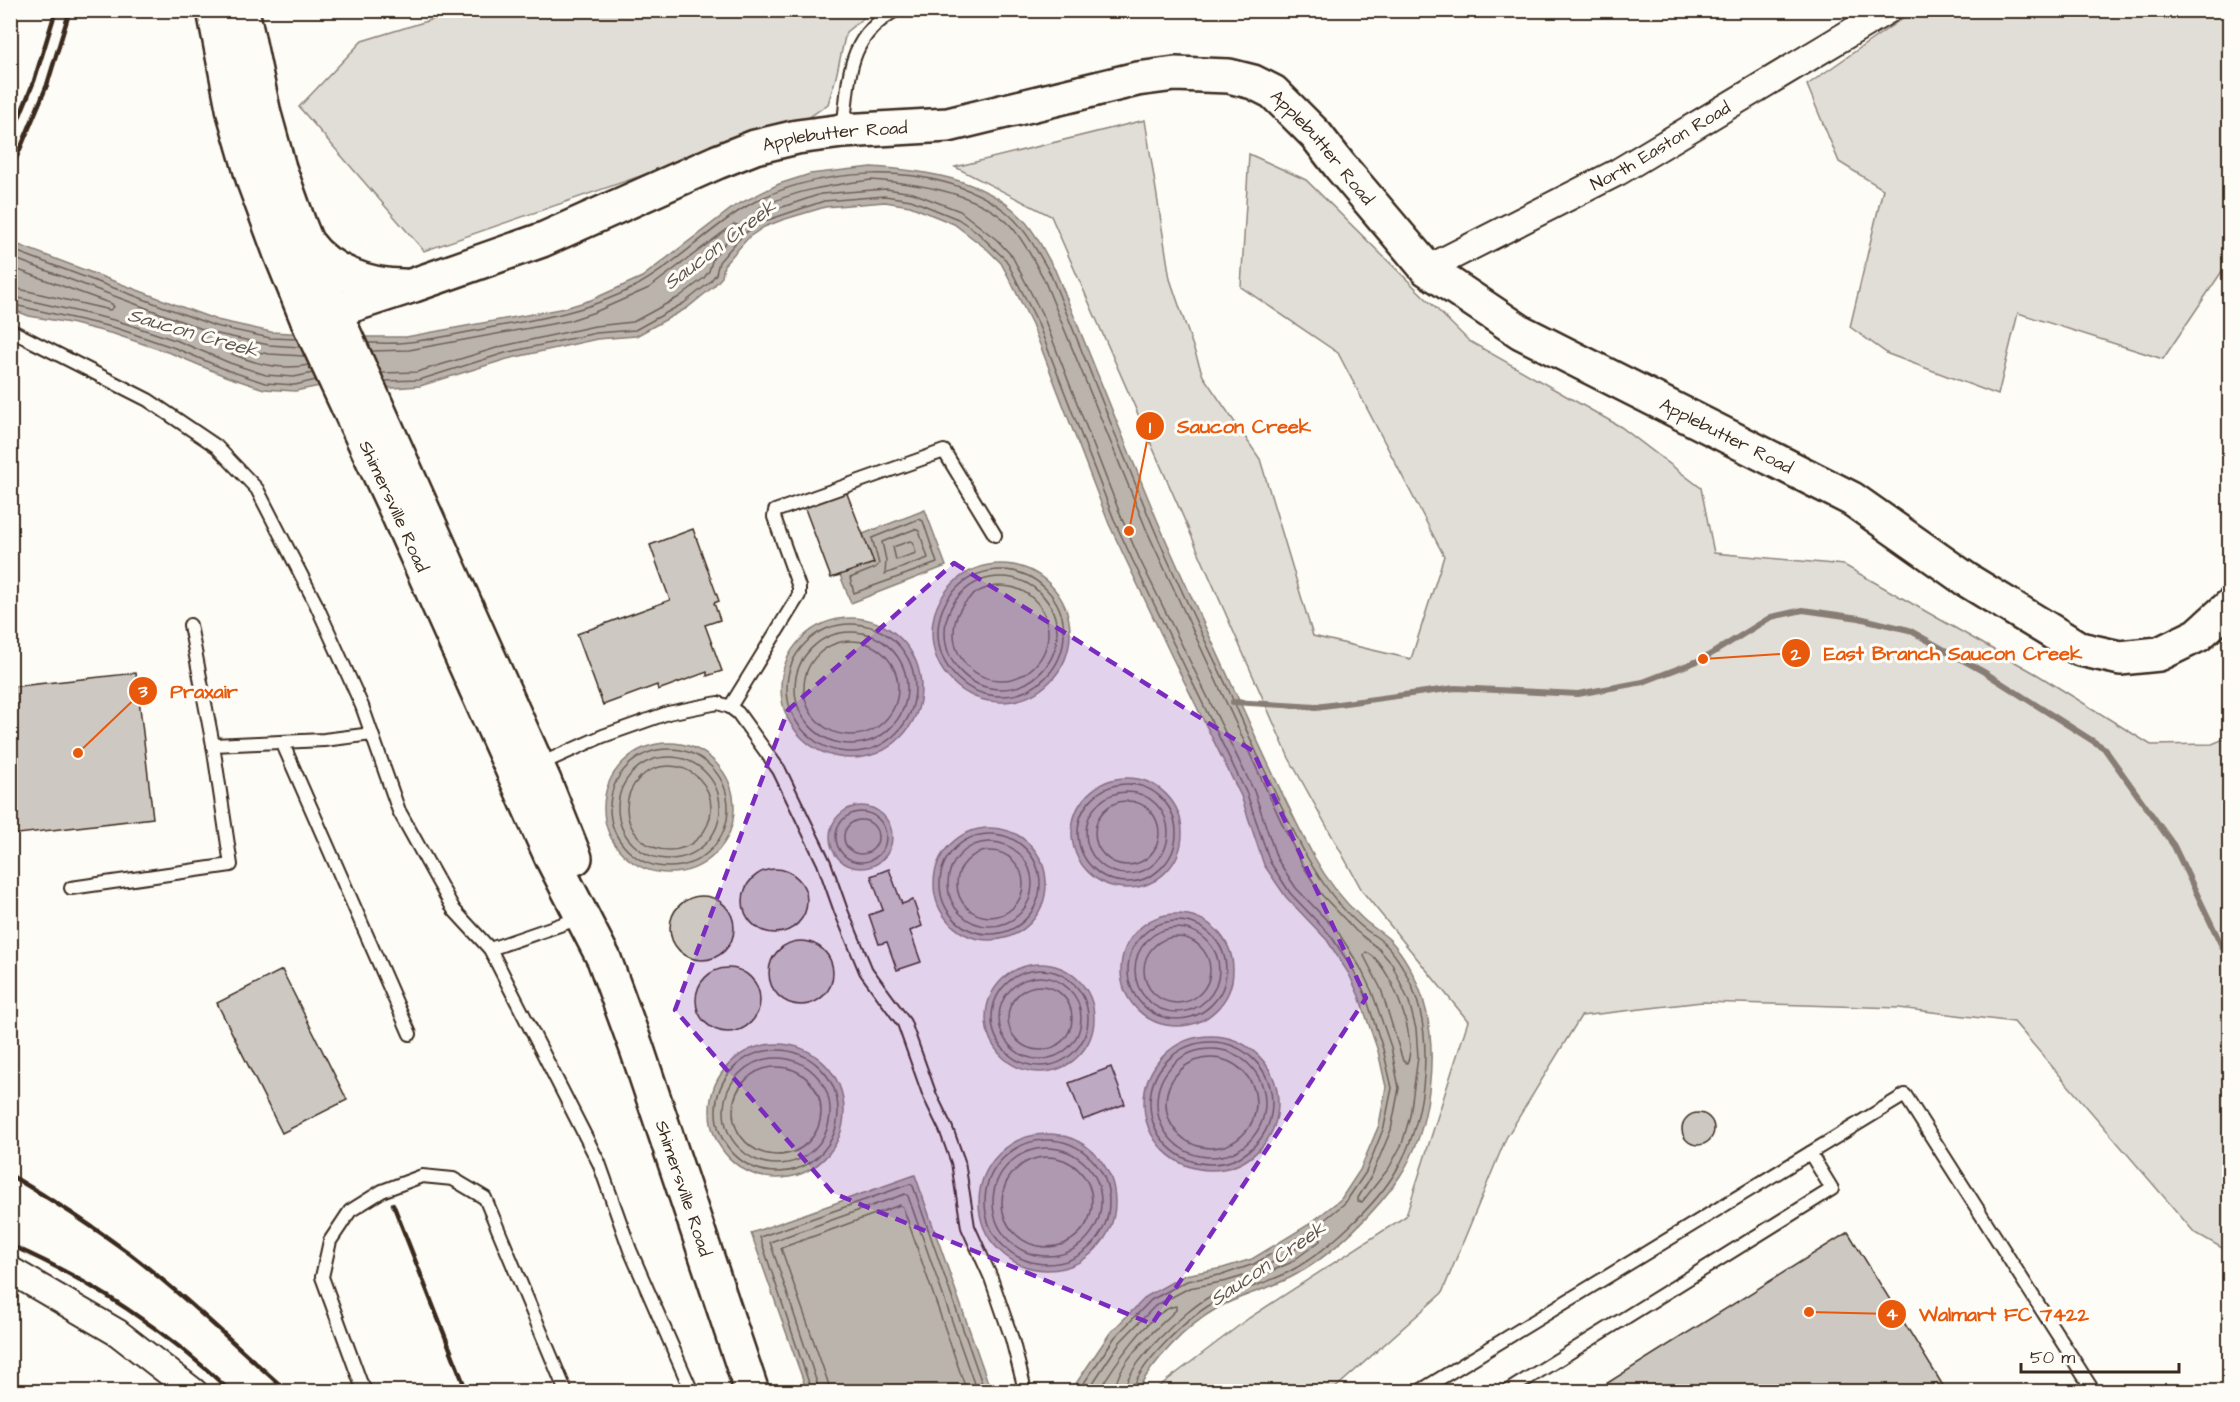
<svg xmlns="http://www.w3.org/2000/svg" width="2240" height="1402" viewBox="0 0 2240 1402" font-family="'Architects Daughter',sans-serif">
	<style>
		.green { fill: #e1ded7; stroke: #8e847a; stroke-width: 1.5 }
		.water { fill: #bbb4ad; stroke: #887d74; stroke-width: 1.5 }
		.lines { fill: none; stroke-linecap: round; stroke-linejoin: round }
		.shore { stroke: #6e6157; stroke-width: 1.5 }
		.stream { stroke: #887d74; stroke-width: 6 }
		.building { fill: #cdc8c2; stroke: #3b2a1e; stroke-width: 1.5 }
		.lane-casing { stroke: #3b2a1e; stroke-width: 16 }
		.street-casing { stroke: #3b2a1e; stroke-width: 30 }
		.secondary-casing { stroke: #3b2a1e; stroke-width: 38 }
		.lane { stroke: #fdfcf7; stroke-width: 12 }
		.street { stroke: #fdfcf7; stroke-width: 26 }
		.secondary { stroke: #fdfcf7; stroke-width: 33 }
		.rail { stroke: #3b2a1e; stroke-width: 4.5 }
		.marked { fill: #7b2cbf; fill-opacity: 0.2; stroke: #7b2cbf; stroke-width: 4.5; stroke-dasharray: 12 8; stroke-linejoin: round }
		.labels { text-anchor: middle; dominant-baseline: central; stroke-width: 6; stroke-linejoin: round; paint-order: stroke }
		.street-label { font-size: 18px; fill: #3b2a1e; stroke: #fdfcf7 }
		.water-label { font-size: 20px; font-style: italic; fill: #615349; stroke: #fdfcf7 }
		.leader { fill: none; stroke: #e8590c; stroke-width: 2 }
		.callout-dot { fill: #e8590c; stroke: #fdfcf7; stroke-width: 2 }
		.mark-label { font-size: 18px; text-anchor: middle; font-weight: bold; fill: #fff }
		.callout-label { font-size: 20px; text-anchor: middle; font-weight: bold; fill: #e8590c; stroke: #fdfcf7; stroke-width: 6; stroke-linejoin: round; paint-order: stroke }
	</style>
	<rect width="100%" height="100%" fill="#fdfcf7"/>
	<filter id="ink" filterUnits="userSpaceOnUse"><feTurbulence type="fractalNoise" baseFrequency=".0167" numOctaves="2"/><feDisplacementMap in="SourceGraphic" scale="12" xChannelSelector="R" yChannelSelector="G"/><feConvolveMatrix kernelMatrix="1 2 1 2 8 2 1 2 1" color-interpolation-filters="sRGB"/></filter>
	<g filter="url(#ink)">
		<!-- green -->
		<g class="green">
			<polygon points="460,11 872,11 846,32 836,77 828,104 808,118 424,251 299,107 362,41"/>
			<polygon points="1913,11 2229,11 2229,261 2163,359 2018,313 1998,395 1888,354 1850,327 1883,189 1839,162 1807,85"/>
			<polygon points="1145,120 1170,279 1203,376 1260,459 1313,636 1411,659 1444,556 1338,353 1241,287 1249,154 1306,180 1469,341 1621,427 1701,488 1714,553 1844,565 2038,675 2151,745 2212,744 2229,737 2229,1252 2194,1232 2014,1022 1899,1008 1702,1002 1581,1016 1506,1138 1442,1293 1332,1391 1153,1391 1249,1318 1406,1216 1468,1021 1363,892 1289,758 1051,216 955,167"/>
		</g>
		<!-- water -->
		<g class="water">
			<path d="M871 167C921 170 982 178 1019 215 1035 230 1044 252 1055 270 1090 354 1123 439 1158 522 1181 576 1207 630 1231 683 1258 741 1283 799 1313 855 1326 879 1343 901 1363 919 1371 927 1382 932 1390 940 1405 956 1416 978 1423 999 1439 1051 1431 1130 1400 1176 1378 1210 1332 1255 1297 1274 1272 1289 1241 1294 1216 1309 1186 1326 1153 1361 1137 1391H1071L1110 1333 1147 1296 1185 1275 1223 1268 1252 1259 1308 1225 1341 1199 1360 1170 1379 1125 1386 1087 1378 1051 1359 996 1349 974 1327 940 1286 897 1264 865 1241 796 1172 657 1109 524 1032 324 1009 278 1001 263 988 250 954 224 910 206 885 202 825 207 782 220 764 227 749 237 724 265 722 277 713 287 687 308 636 336 597 339 507 359 420 386 393 388 342 384 320 386 295 391 264 389 225 376 173 354 114 334 70 323 29 316 11 309V242L195 312 217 320 271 332 365 337H406L565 308 591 300 642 277 735 206 779 184 810 174Z"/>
			<polygon points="925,510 946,566 851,603 840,575 873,563 863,534"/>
			<circle cx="1001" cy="633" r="69"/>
			<circle cx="851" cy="688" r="70"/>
			<circle cx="669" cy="808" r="65"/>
			<circle cx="1127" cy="833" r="55"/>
			<circle cx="861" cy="837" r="31"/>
			<circle cx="990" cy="884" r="56"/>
			<circle cx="1177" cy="970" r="56"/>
			<circle cx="1040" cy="1018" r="54"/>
			<circle cx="1211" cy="1103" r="67"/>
			<circle cx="777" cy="1111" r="67"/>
			<circle cx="1047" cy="1202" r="68"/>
			<polygon points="915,1175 991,1391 807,1391 751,1233"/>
		</g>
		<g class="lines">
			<!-- shore -->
			<g class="shore">
				<path d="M871 180C915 183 978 192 1010 225 1024 240 1033 260 1043 277L1147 531 1286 832 1302 864 1321 894 1356 931 1379 949 1392 964 1409 1002 1416 1029 1418 1057 1410 1116 1402 1144 1389 1168 1362 1202 1358 1201V1198L1372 1175 1391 1130 1399 1088 1391 1047 1372 992 1360 967 1338 932 1296 888 1277 859 1254 791 1139 558 1122 519 1044 318 1012 256 997 240 960 211 913 193 886 189 821 194 762 214 758 212 759 208C795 190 831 185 871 180Z"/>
				<polyline points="10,249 215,326 270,338 297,339"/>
				<polyline points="10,257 213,333 269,345 300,347"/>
				<polyline points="10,267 112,304 114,307 110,310 10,287"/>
				<polyline points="10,296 118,321 178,341 230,363 266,375 294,377 313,373"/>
				<polyline points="10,304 116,328 175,348 227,370 265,383 295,385 316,380"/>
				<path d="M368 343C381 343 396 344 409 342 436 339 462 333 489 328 537 319 575 314 620 294 665 274 698 238 739 211 808 165 937 158 1005 211 1025 227 1037 251 1050 273 1085 357 1117 441 1152 524 1176 581 1203 636 1229 691 1254 747 1278 803 1307 857 1321 882 1339 907 1361 926 1368 932 1376 936 1383 942 1399 957 1410 979 1417 1000 1433 1051 1424 1124 1396 1171 1377 1204 1328 1250 1294 1269 1269 1284 1239 1289 1213 1303 1189 1317 1138 1364 1132 1392"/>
				<polyline points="371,351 409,350 568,321 595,312 649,288 734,224 739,226 713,258 709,271 704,278 679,297 633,322 595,326 503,346 417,372 382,373"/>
				<path d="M304 356 269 354 226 346 223 348 225 351C253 363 278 371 309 365"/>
				<polyline points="385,381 419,380 505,353 596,333 635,330 684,303 709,283 716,274 719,262 731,248 745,233 762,222 824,201 885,196 911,200 958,219 976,231 1006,260 1037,321 1115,522 1133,561 1247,794 1270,862 1290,893 1331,936 1354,971 1365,994 1383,1049 1392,1088 1384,1127 1366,1172 1345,1203 1312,1230 1254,1264 1225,1274 1187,1281 1151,1300 1115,1337 1078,1392"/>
				<polygon points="919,519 923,521 937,563 854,593 850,578 875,568 879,564 872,538"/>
				<polygon points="915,529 919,531 928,558 885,574 886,560 882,542"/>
				<polygon points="910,541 913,542 916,553 896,560 893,547"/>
				<circle cx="1001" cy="633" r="63"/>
				<circle cx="1001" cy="633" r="56"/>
				<circle cx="1001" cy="633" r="47"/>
				<circle cx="851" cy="688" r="64"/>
				<circle cx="851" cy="688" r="56"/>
				<circle cx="851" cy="688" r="47"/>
				<circle cx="669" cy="808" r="59"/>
				<circle cx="669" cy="808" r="51"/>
				<circle cx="669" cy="808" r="42"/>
				<circle cx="1127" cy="833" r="49"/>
				<circle cx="1127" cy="833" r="41"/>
				<circle cx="1127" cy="833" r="32"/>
				<circle cx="861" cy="837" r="25"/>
				<circle cx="861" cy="837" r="17"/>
				<circle cx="990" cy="884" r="50"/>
				<circle cx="990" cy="884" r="42"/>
				<circle cx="990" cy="884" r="33"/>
				<circle cx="1177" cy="970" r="49"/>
				<circle cx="1177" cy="970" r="42"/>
				<circle cx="1177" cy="970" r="33"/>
				<path d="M1366 952C1390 961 1419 1042 1407 1063L1403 1061 1381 989 1364 956Z"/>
				<circle cx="1040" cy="1018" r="48"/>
				<circle cx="1040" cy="1018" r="41"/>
				<circle cx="1040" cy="1018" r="32"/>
				<circle cx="1211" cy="1103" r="61"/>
				<circle cx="1211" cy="1103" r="54"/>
				<circle cx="777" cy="1111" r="61"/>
				<circle cx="777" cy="1111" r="53"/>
				<circle cx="1211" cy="1103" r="45"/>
				<circle cx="777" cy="1111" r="44"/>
				<circle cx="1047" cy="1202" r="62"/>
				<circle cx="1047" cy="1202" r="54"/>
				<circle cx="1047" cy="1202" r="45"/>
				<polygon points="1317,1236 1321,1237 1320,1241 1290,1263 1262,1275 1259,1274 1260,1270"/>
				<polyline points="812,1392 760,1237 910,1184 913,1186 985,1392"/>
				<polyline points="820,1392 770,1242 905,1194 908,1196 977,1392"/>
				<polyline points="829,1392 828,1382 781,1248 900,1205 903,1207 967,1392"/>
				<path d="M1087 1392 1120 1342 1155 1306 1189 1288 1227 1281 1250 1274 1253 1275 1252 1279C1238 1285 1222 1289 1209 1297 1186 1310 1126 1365 1124 1392"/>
				<path d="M1098 1392C1111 1370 1151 1309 1176 1306V1310C1156 1330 1116 1361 1115 1392"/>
			</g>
			<!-- stream -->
			<polyline class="stream" points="1233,702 1316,707 1455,688 1578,694 1643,682 1703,659 1771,617 1803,610 1859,618 1909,630 1984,672 2104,748 2174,846 2230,963"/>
		</g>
		<!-- building -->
		<g class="building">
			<polygon points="846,491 874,563 831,578 804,506"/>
			<polygon points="693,529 719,601 714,603 720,620 705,625 722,671 707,676 707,672 658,690 657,685 603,705 577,634 670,600 650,545"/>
			<polygon points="136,673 153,818 10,835 10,687"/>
			<polygon points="889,869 902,904 913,900 922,926 910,931 921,962 897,970 887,942 879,944 869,915 883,910 871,876"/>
			<circle cx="775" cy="901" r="32"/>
			<circle cx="702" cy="928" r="32"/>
			<circle cx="801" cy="973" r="32"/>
			<circle cx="728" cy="1000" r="32"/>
			<polygon points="282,970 347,1100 282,1133 217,1003"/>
			<polygon points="1111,1067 1125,1104 1083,1120 1069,1083"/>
			<circle cx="1698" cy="1129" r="16"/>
			<polygon points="1848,1232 1947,1392 1593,1392"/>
		</g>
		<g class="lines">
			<!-- lane casing -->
			<g class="lane-casing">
				<g id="lane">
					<path d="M843 130C850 78 845 39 896 10"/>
					<polyline points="10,330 148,400 216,446 257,489 316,604 362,706 399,811 454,910 490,949 599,1163 630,1250 692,1392"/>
					<polyline points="190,625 213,745 324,740 372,734"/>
					<polyline points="730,707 799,595 799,587 774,517 775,511 944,451 995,535"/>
					<polyline points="282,742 410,1034"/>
					<polyline points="538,765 603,736 668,713 718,703 730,707 738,713 779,770 824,863 841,911 866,971 904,1023 930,1096 946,1129 958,1162 968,1227 991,1278 1012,1339 1023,1382 1023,1392"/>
					<polyline points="71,888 231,865 213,745"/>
					<polyline points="490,949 580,918"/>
					<polyline points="366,1392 360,1381 322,1277 330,1241 350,1211 382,1191 422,1176 453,1179 485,1198 566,1392"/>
					<polyline points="1418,1392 1905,1095 2094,1392"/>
					<polyline points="1506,1392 1832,1189 1810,1153"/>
				</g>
			</g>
			<!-- street casing -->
			<g class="street-casing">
				<g id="street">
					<path id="s1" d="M1427 269 1618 172 1888 10"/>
					<polyline points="10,1270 118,1333 194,1392"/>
				</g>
			</g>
			<!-- secondary casing -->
			<g class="secondary-casing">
				<g id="secondary">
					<path id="s2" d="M214 10 234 113 254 182 280 252 308 321 394 505 552 858 604 959 637 1049 752 1392"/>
					<polyline points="242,10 264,114 279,168 299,224 334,311 544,781 575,858"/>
					<path d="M308 244C328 272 369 286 403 286"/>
					<path id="s3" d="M308 321 334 311 414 285 542 240 717 162 755 147 797 137 843 131 948 125 1137 79 1175 74 1229 76 1253 82 1273 92 1316 135 1340 166 1427 269 1521 332 1852 499 1967 580 2080 649 2120 658 2159 654 2198 635 2230 606"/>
				</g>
			</g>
			<!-- lane -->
			<use href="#lane" class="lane"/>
			<!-- street -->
			<use href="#street" class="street"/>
			<!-- secondary -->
			<use href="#secondary" class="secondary"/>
			<!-- rail -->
			<g class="rail">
				<polyline points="10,140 34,81 56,10"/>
				<polyline points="10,173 47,85 70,10"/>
				<path d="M10 1175C51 1199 91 1225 129 1253 185 1296 235 1345 288 1392"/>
				<polyline points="393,1204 467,1392"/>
				<path d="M10 1245C89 1279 169 1332 231 1392"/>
			</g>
		</g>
	</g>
	<!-- marked area -->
	<path class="marked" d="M954 563 1253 751 1366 998 1152 1324 833 1193 675 1010 788 710Z"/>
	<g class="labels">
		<!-- street labels -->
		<g class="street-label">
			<text stroke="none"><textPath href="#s3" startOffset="561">Applebutter Road</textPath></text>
			<text stroke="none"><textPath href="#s1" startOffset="264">North Easton Road</textPath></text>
			<text stroke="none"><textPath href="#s3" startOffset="1083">Applebutter Road</textPath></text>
			<text stroke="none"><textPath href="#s3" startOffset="1587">Applebutter Road</textPath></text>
			<text stroke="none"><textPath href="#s2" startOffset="530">Shimersville Road</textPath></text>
			<text stroke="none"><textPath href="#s2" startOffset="1272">Shimersville Road</textPath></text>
		</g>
		<!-- water labels -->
		<g class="water-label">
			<text transform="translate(720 245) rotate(-37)">Saucon Creek</text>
			<text transform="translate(193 333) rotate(16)">Saucon Creek</text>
			<text transform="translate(1268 1264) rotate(-34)">Saucon Creek</text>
		</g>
	</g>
	<!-- callouts -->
	<path class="leader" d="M1129 531L1150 426M1703 659L1796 653M78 753L143 691M1809 1312L1892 1314"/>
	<g class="callout-dot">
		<circle cx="1129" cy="531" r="6"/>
		<circle cx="1703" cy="659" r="6"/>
		<circle cx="78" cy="753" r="6"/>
		<circle cx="1809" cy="1312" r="6"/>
		<circle cx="1150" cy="426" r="15"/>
		<circle cx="1796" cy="653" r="15"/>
		<circle cx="143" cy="691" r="15"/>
		<circle cx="1892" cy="1314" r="15"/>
	</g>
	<g class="mark-label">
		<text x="1150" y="433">1</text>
		<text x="1796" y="660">2</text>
		<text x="143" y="697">3</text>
		<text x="1892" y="1320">4</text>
	</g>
	<g class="callout-label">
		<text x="1244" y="433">Saucon Creek</text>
		<text x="1953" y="660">East Branch Saucon Creek</text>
		<text x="204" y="698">Praxair</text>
		<text x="2004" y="1321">Walmart FC 7422</text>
	</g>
	<!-- margin -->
	<rect width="2240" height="1402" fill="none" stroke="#fdfcf7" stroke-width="36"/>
	<rect x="18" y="18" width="2204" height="1366" fill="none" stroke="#3b2a1e" stroke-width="2" filter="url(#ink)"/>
	<!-- scale -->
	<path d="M2021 1363v9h158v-9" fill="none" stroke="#3b2a1e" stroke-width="3"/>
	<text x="2030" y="1363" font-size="18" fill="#3b2a1e" stroke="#fdfcf7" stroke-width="4.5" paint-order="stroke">50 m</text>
</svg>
